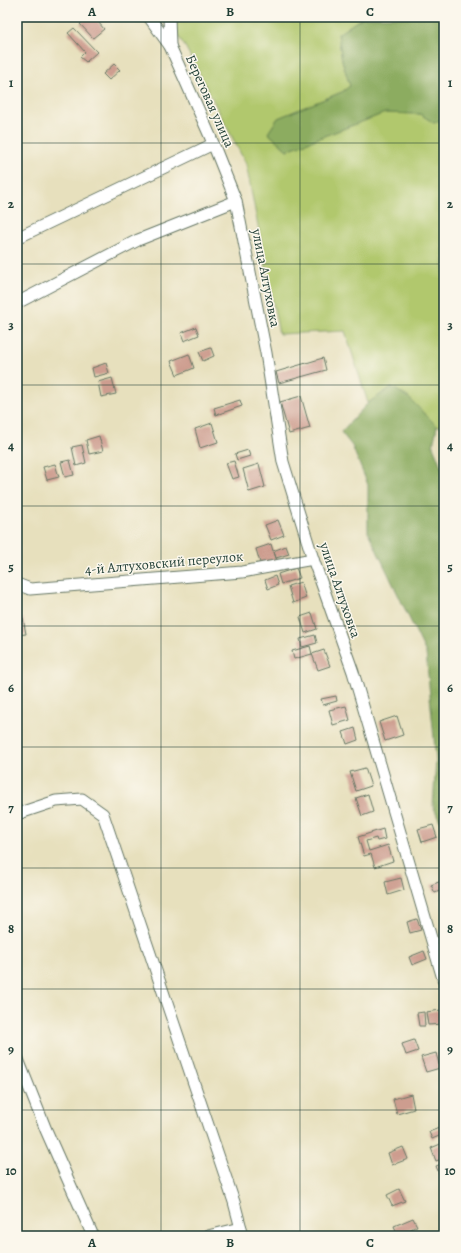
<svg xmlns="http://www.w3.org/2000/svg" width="461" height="1253" viewBox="0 0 461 1253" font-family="Alegreya,serif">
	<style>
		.green { fill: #b1c86d; stroke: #688250 }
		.forest { fill: #8cac60; stroke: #56744a }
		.building { fill: #cd9d8f }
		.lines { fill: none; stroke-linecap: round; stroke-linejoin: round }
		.minor-casing { stroke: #657664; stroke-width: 13 }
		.minor { stroke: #fff; stroke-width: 11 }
		.grid { fill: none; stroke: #1f3d34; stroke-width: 1; stroke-opacity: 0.55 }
		.labels { text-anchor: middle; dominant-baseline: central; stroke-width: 3; stroke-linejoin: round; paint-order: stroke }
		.street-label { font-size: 14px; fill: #1f3d34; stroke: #fbf7ec }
		.neatline { fill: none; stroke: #1f3d34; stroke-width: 1.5 }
		.grid-label { font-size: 13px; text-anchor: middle; font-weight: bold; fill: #1f3d34 }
	</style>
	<rect width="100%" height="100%" fill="#fbf7ec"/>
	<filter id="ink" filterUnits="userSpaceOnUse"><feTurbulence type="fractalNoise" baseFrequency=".025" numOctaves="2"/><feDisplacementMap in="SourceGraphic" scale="8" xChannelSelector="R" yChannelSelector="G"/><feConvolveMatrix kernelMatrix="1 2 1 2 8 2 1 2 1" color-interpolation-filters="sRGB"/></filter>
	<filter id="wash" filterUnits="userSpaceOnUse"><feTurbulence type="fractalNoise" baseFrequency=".012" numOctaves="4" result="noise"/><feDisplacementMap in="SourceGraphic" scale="16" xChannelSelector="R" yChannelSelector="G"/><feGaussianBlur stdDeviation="0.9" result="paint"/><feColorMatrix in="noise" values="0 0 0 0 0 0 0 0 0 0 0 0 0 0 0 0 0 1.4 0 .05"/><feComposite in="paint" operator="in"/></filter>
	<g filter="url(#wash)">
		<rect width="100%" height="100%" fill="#e7e0bd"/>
		<!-- green -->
		<polygon class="green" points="166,17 363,17 338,34 342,60 350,86 342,92 278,118 268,133 287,150 385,113 420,114 434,123 444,118 444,426 437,426 409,398 392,387 368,403 345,331 279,334 246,164 186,48"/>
		<!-- forest -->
		<g class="forest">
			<polygon points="363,17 444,17 444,118 434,123 420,114 385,113 287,150 268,133 278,118 342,92 350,86 342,60 338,34"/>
			<polygon points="392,387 409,398 437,426 433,446 444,474 444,829 433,806 436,760 426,653 368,532 368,485 352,446 341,432 368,403"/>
		</g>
		<g id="blocks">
			<!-- building -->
			<g class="building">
				<polygon points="88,17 94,17 104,29 93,38 80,24"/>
				<polygon points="74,28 97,52 86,62 80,57 85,52 68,33"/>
				<polygon points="114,64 120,70 109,80 103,74"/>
				<polygon points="196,327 199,335 184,341 181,333"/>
				<polygon points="211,348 214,356 203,361 199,352"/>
				<polygon points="189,354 194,368 177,375 171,361"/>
				<polygon points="323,358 326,370 279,383 276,372"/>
				<polygon points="106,363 109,373 94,377 92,368"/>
				<polygon points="112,378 116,394 101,397 98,382"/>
				<polygon points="301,396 310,428 289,434 280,402"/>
				<polygon points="240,400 242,406 216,415 214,408"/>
				<polygon points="212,423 218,442 200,448 195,429"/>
				<polygon points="99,436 103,451 89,454 86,440"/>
				<polygon points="82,445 86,463 76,466 72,447"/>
				<polygon points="248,450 250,456 237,460 235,454"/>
				<polygon points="70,460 74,475 65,477 61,462"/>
				<polygon points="234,461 239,477 232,479 226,463"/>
				<polygon points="55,464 59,477 47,480 43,467"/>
				<polygon points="259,464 265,487 249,492 243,469"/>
				<polygon points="278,520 284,535 271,540 265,525"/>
				<polygon points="271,544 273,551 286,546 289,554 276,558 274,552 277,561 261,566 256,549"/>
				<polygon points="296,568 300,578 281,584 278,574"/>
				<polygon points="275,576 278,585 268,589 265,580"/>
				<polygon points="301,582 306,598 293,603 288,586"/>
				<polygon points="312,613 317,629 305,633 300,617"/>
				<polygon points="23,618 26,634 17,635 17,619"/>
				<polygon points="315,635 317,643 302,647 300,639"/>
				<polygon points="310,646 312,654 294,659 292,651"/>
				<polygon points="324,650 330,666 318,670 312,654"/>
				<polygon points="336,696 337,701 323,705 321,699"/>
				<polygon points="346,706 350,720 333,725 329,710"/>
				<polygon points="397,716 403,735 385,741 379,722"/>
				<polygon points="355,728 358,740 347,744 343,732"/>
				<polygon points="365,768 371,786 356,791 350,772"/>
				<polygon points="368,794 373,812 362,816 356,798"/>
				<polygon points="433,825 437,837 422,842 418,829"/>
				<polygon points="383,829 385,839 377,841 376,838 366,841 369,851 388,845 393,861 375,867 371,854 364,856 358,837"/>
				<polygon points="401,878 404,890 388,895 385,882"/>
				<polygon points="444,880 444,889 435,893 431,885"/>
				<polygon points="417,919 421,930 410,933 407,922"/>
				<polygon points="424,951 427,959 412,965 409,957"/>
				<polygon points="441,1010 443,1024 428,1025 426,1012"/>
				<polygon points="424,1012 425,1026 419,1026 417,1013"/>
				<polygon points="414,1040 418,1051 406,1055 402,1044"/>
				<polygon points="436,1053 440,1068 426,1072 421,1057"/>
				<polygon points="411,1094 414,1109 397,1114 393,1099"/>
				<polygon points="444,1126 444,1134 432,1139 429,1132"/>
				<polygon points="443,1143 444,1158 436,1161 431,1148"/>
				<polygon points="403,1147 408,1159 392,1165 388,1153"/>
				<polygon points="444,1163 444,1185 436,1166"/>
				<polygon points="399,1189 405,1201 392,1206 387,1195"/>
				<polygon points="413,1218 417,1226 398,1235 394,1226"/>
			</g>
		</g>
	</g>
	<g filter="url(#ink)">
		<use href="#blocks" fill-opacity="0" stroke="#657664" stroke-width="1"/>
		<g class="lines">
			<!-- minor casing -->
			<g class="minor-casing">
				<g id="minor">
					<polyline points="149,17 170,46 210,136 236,201 266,353 283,462 313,559 353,672 444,982"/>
					<polyline points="169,17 170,46"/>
					<polyline points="17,238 213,144"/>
					<polyline points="17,303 138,240 236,201"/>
					<polyline points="17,584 30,589 242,572 313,559"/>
					<polyline points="17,814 56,801 82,799 103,814 234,1202 243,1236"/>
					<polyline points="17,1057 46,1130 93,1236"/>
					<polyline points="208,1236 241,1228"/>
				</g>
			</g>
			<!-- minor -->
			<use href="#minor" class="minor"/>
		</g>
	</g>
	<!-- grid -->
	<path class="grid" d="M161 17V1236M300 17V1236M17 143H444M17 264H444M17 385H444M17 506H444M17 626H444M17 747H444M17 868H444M17 989H444M17 1110H444"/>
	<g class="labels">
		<!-- street labels -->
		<g class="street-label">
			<text transform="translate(210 101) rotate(66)">Береговая улица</text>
			<text transform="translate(266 278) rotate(79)">улица Алтуховка</text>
			<text transform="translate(164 563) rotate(-5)">4-й Алтуховский переулок</text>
			<text transform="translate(340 590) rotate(71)">улица Алтуховка</text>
		</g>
	</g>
	<!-- margin -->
	<rect width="461" height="1253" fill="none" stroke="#fbf7ec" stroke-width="44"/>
	<rect x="22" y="22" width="417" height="1209" class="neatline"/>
	<g class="grid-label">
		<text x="92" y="16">A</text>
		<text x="230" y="16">B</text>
		<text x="370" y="16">C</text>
		<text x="11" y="87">1</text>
		<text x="450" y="87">1</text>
		<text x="11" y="208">2</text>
		<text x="450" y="208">2</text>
		<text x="11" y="329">3</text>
		<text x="450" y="329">3</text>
		<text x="11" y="450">4</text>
		<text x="450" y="450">4</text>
		<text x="11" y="571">5</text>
		<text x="450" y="571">5</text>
		<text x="11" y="692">6</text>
		<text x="450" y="692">6</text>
		<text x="11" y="812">7</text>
		<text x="450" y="812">7</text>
		<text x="11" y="933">8</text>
		<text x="450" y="933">8</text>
		<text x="11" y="1054">9</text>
		<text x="450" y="1054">9</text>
		<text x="11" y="1175">10</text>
		<text x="450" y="1175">10</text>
		<text x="92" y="1247">A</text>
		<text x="230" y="1247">B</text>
		<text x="370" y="1247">C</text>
	</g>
</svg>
